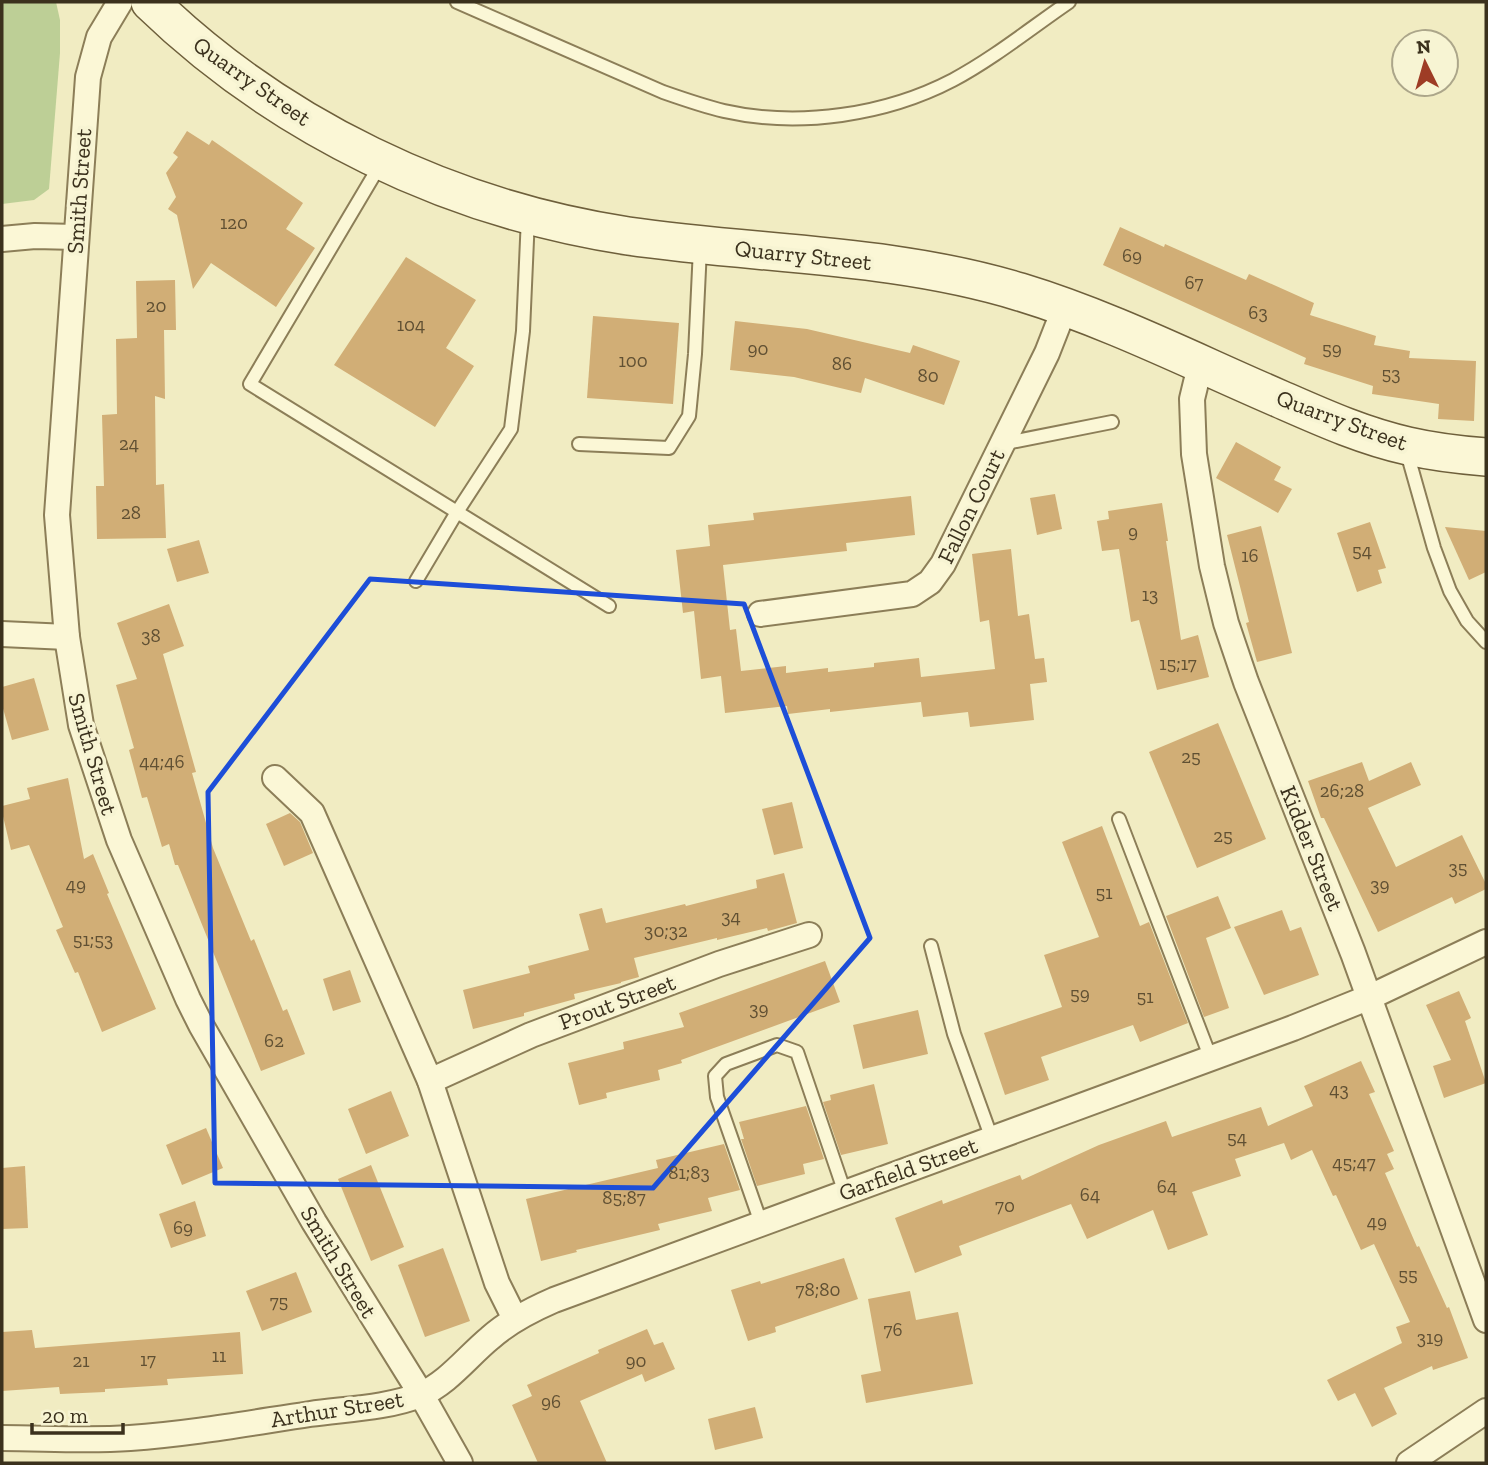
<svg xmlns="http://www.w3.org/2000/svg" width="1488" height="1465" viewBox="0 0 1488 1465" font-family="'Zilla Slab',serif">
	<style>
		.green { fill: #bdcf96 }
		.building { fill: #d1ae76 }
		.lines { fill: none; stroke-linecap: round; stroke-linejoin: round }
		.lane-casing { stroke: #8c7e58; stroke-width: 16 }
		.street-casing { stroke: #8c7e58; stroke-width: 28 }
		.secondary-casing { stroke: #6e5f3b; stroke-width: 40 }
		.lane { stroke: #fbf7d6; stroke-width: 12 }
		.street { stroke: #fbf7d6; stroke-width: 24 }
		.secondary { stroke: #fbf7d6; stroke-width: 37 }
		.marked { fill: none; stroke: #1d4ed8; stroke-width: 5; stroke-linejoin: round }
		.labels { text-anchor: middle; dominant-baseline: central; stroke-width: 7; stroke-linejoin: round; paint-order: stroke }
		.number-label { font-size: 19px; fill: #605033 }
		.street-label { font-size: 23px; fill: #3b311d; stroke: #f7f4d3 }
	</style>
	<rect width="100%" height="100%" fill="#f1ecc2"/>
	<!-- green -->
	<polygon class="green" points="2,2 56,2 60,20 60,53 49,189 34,200 2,204"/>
	<!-- building -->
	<g class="building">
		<polygon points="187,131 209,145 212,140 303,203 286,229 315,248 276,307 211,263 193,289 177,215 168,209 176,197 166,173 178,157 173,153"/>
		<polygon points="1120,227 1164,247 1165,244 1246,280 1249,274 1314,303 1310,315 1376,336 1374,345 1410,351 1409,358 1476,361 1474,421 1438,419 1439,404 1372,394 1373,386 1304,364 1306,358 1103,265"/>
		<polygon points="406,257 476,300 446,348 474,366 435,427 334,365"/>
		<polygon points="175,280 176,330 164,330 165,399 155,396 156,485 164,484 166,538 97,539 96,486 104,486 102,415 117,414 116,339 137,338 136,281"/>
		<polygon points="593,316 679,323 673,404 587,398"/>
		<polygon points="735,321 807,329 910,353 913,345 960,361 944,405 865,378 861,393 794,377 730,370"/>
		<polygon points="1236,442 1281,467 1274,480 1292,489 1278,513 1216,478"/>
		<polygon points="1055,494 1062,529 1037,535 1030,498"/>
		<polygon points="911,496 915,535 846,543 847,551 723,565 730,630 736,629 741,671 786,666 786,673 828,668 828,672 874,667 874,663 919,658 921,677 995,669 989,620 980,622 972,554 1011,549 1018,616 1029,614 1035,659 1044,658 1047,682 1030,684 1034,720 970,727 968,712 923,717 921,702 830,712 830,709 788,714 787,706 725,713 721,676 701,679 694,611 683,613 676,550 710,546 708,525 754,520 753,513"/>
		<polygon points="1162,503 1168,541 1166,541 1181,640 1198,635 1209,677 1157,690 1139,620 1131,622 1119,549 1102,551 1097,521 1109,519 1108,511"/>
		<polygon points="1370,522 1386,568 1378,570 1382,583 1357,592 1337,533"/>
		<polygon points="1261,526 1292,653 1257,662 1246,623 1249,622 1227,535"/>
		<polygon points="1445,527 1486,531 1486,572 1469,580"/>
		<polygon points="199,540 209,573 177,582 167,549"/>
		<polygon points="169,604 184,646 163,654 196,772 192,773 213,848 251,941 254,939 283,1011 287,1009 305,1054 261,1071 178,865 175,865 169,844 162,847 147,797 142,798 129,750 134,748 116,685 137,679 117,623"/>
		<polygon points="34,678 49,730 12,740 2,705 2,687"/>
		<polygon points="1218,723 1266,839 1197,868 1149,752"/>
		<polygon points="1362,762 1369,781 1411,762 1421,785 1368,808 1396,867 1462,835 1486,884 1486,889 1455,904 1452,897 1378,932 1324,818 1321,818 1308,781"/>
		<polygon points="68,778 84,859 93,854 109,893 107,894 156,1009 102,1032 78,972 75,973 56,930 63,927 29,845 11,850 2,812 2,806 30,799 27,788"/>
		<polygon points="792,802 803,848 774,855 762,809"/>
		<polygon points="290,813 300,822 313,853 284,866 266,824"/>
		<polygon points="1102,826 1140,926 1149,922 1188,1023 1140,1042 1133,1025 1041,1057 1049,1080 1005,1095 984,1033 1062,1007 1044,955 1099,937 1062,842"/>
		<polygon points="784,873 797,923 768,931 767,928 717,940 717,938 634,958 639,977 621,982 621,983 574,994 575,999 524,1013 524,1016 473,1029 463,990 530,973 528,966 589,950 579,914 602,908 606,923 685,904 686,906 757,888 756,880"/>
		<polygon points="1218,896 1231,928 1206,938 1229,1008 1204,1017 1166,916"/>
		<polygon points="1282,910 1290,931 1301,927 1319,975 1264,995 1234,927"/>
		<polygon points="825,961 840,1002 681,1060 682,1063 658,1070 660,1080 606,1093 607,1098 579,1105 568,1063 624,1049 623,1042 684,1027 679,1013"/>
		<polygon points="350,970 361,1002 333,1011 323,979"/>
		<polygon points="1459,991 1471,1018 1465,1021 1486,1083 1444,1098 1433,1066 1451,1060 1426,1005"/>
		<polygon points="918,1010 928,1054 863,1069 853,1025"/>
		<polygon points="1361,1061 1375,1092 1369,1094 1394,1151 1387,1154 1394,1169 1385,1173 1417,1247 1419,1246 1447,1308 1449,1307 1468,1358 1433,1370 1432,1366 1384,1388 1397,1414 1372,1427 1355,1393 1338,1401 1327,1380 1402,1343 1396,1327 1410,1322 1374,1244 1361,1250 1336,1195 1333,1196 1312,1150 1291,1160 1284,1143 1235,1159 1241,1176 1192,1192 1208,1235 1168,1250 1153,1210 1087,1239 1071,1204 959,1246 962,1255 915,1273 895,1218 942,1200 943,1204 1020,1175 1022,1180 1099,1145 1166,1121 1172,1137 1261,1107 1268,1126 1313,1106 1304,1086"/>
		<polygon points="874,1084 888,1144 841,1155 823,1102 831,1100 830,1095"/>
		<polygon points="391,1091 409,1136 366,1154 348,1109"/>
		<polygon points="806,1106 824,1159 803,1164 805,1174 757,1186 741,1139 744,1139 739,1122"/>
		<polygon points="206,1128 223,1168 182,1185 166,1145"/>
		<polygon points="724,1144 740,1190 708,1198 712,1211 658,1224 660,1230 576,1250 577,1252 541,1261 526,1199 658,1168 656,1160"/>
		<polygon points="371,1165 404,1247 371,1261 338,1179"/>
		<polygon points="25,1166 28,1228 2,1229 2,1168"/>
		<polygon points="195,1201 206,1236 171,1248 159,1214"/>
		<polygon points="443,1248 470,1321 425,1337 398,1265"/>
		<polygon points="844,1258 858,1299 775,1327 776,1332 748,1341 731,1290 760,1281 761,1284"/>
		<polygon points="296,1272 312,1312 262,1331 246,1291"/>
		<polygon points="910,1291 916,1320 958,1312 973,1384 866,1403 861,1375 881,1371 868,1299"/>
		<polygon points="647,1329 654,1345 663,1342 675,1369 645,1382 642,1374 580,1401 607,1463 538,1463 512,1405 532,1396 527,1385 599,1353 598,1350"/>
		<polygon points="32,1330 35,1348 240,1332 243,1374 167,1379 168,1385 105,1389 105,1392 60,1394 59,1387 2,1391 2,1332"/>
		<polygon points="755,1407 763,1438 715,1450 708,1419"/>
	</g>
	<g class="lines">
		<!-- lane casing -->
		<g class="lane-casing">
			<g id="lane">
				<path d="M457 2 663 92C683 99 703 106 724 111 799 128 886 115 953 80 994 58 1031 28 1069 2"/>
				<polyline points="380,165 250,384 609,606"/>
				<polyline points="579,444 669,448 689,416 695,354 700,248"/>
				<polyline points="1001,444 1112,422"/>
				<polyline points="1406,449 1434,548 1450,591 1467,621 1486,642"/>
				<polyline points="416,581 457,512 511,429 523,331 528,217"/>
				<polyline points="1119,819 1211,1059"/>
				<polyline points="931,946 954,1034 992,1139"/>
				<polyline points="761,1223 717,1097 715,1076 726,1064 777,1045 797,1052 845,1193"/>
			</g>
		</g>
		<!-- street casing -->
		<g class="street-casing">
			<g id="street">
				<polyline points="120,2 99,37 88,77 57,515 67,637 81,725 119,840 188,999 201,1025 314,1222 421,1394 460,1463"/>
				<polyline points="2,239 35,236 76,237"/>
				<polyline points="1203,365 1198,374 1192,399 1194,454 1212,566 1226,623 1246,682 1353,953 1486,1320"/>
				<polyline points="760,614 912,594 930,582 943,564 1047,353 1065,307"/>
				<polyline points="2,634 67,637"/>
				<polyline points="275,778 312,813 430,1081 497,1283 515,1319"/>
				<polyline points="430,1081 531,1035 719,964 809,935"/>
				<path d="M2 1438C44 1438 87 1441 130 1438 190 1434 250 1423 310 1414 345 1409 387 1408 420 1395 448 1383 467 1357 490 1338 509 1321 531 1310 554 1300L1293 1028 1370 997 1486 942"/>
				<polyline points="1409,1463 1486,1411"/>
			</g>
		</g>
		<!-- secondary casing -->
		<g class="secondary-casing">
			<path id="secondary" d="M150 2C279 127 450 209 628 236 759 255 892 253 1020 292 1109 319 1194 362 1280 399 1321 417 1363 436 1408 446 1434 452 1460 455 1486 457"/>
		</g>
		<!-- lane -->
		<use href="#lane" class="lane"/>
		<!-- street -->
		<use href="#street" class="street"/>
		<!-- secondary -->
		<use href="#secondary" class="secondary"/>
	</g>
	<!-- marked area -->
	<path class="marked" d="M370 579 744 604 870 938 653 1188 215 1183 208 792Z"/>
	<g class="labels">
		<!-- number labels -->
		<g class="number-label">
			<text x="234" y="222">120</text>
			<text x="1132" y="255">69</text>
			<text x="1194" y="282">67</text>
			<text x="156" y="305">20</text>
			<text x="1258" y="312">63</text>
			<text x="411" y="324">104</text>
			<text x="758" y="348">90</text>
			<text x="1332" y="348">59</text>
			<text x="633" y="360">100</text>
			<text x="842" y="363">86</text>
			<text x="1391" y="373">53</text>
			<text x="928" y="375">80</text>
			<text x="129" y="443">24</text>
			<text x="131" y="512">28</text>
			<text x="1133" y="531">9</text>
			<text x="1362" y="550">54</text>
			<text x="1250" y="555">16</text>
			<text x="1150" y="594">13</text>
			<text x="151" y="635">38</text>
			<text x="1178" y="663">15;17</text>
			<text x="1191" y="756">25</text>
			<text x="162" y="761">44;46</text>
			<text x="1342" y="790">26;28</text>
			<text x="1223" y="835">25</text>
			<text x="1458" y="867">35</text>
			<text x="76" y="884">49</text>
			<text x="1380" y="884">39</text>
			<text x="1104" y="892">51</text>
			<text x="731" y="916">34</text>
			<text x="666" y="930">30;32</text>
			<text x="93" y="939">51;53</text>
			<text x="1080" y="993">59</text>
			<text x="1145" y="996">51</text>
			<text x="759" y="1008">39</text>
			<text x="274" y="1040">62</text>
			<text x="1339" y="1089">43</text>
			<text x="1237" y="1137">54</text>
			<text x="1354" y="1162">45;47</text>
			<text x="689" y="1172">81;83</text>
			<text x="1167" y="1186">64</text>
			<text x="1090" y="1194">64</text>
			<text x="624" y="1197">85;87</text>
			<text x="1005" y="1205">70</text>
			<text x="1377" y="1221">49</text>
			<text x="183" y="1227">69</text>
			<text x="1408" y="1274">55</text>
			<text x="818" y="1289">78;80</text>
			<text x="279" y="1301">75</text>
			<text x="893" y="1329">76</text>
			<text x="1430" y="1337">319</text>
			<text x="219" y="1355">11</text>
			<text x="148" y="1359">17</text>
			<text x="81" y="1360">21</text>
			<text x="636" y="1360">90</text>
			<text x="551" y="1401">96</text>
		</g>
		<!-- street labels -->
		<g class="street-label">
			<text transform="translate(252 81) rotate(35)">Quarry Street</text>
			<text transform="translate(79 191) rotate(-86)">Smith Street</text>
			<text transform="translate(803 255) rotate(6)">Quarry Street</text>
			<text transform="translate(1342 420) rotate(20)">Quarry Street</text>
			<text transform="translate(971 506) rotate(-64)">Fallon Court</text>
			<text transform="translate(93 754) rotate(74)">Smith Street</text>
			<text transform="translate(1312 848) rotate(68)">Kidder Street</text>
			<text transform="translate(617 1002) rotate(-20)">Prout Street</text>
			<text transform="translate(908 1169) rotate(-20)">Garfield Street</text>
			<text transform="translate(339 1262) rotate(59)">Smith Street</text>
			<text transform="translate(337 1409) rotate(-9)">Arthur Street</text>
		</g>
	</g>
	<!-- border -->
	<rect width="1488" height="1465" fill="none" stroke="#3b311d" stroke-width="7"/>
	<!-- north arrow -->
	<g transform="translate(1425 63) rotate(355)"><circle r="33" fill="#f7f4d3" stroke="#aca68a" stroke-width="2"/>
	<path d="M0-5L12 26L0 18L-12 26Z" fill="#9e3c25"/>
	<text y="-10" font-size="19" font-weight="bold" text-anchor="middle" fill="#3b311d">N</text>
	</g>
	<!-- scale -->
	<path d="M32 1423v10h91v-10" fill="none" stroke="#3b311d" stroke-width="3.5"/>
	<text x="42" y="1423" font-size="21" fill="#3b311d" stroke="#f7f4d3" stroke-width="5" paint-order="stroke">20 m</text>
</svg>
